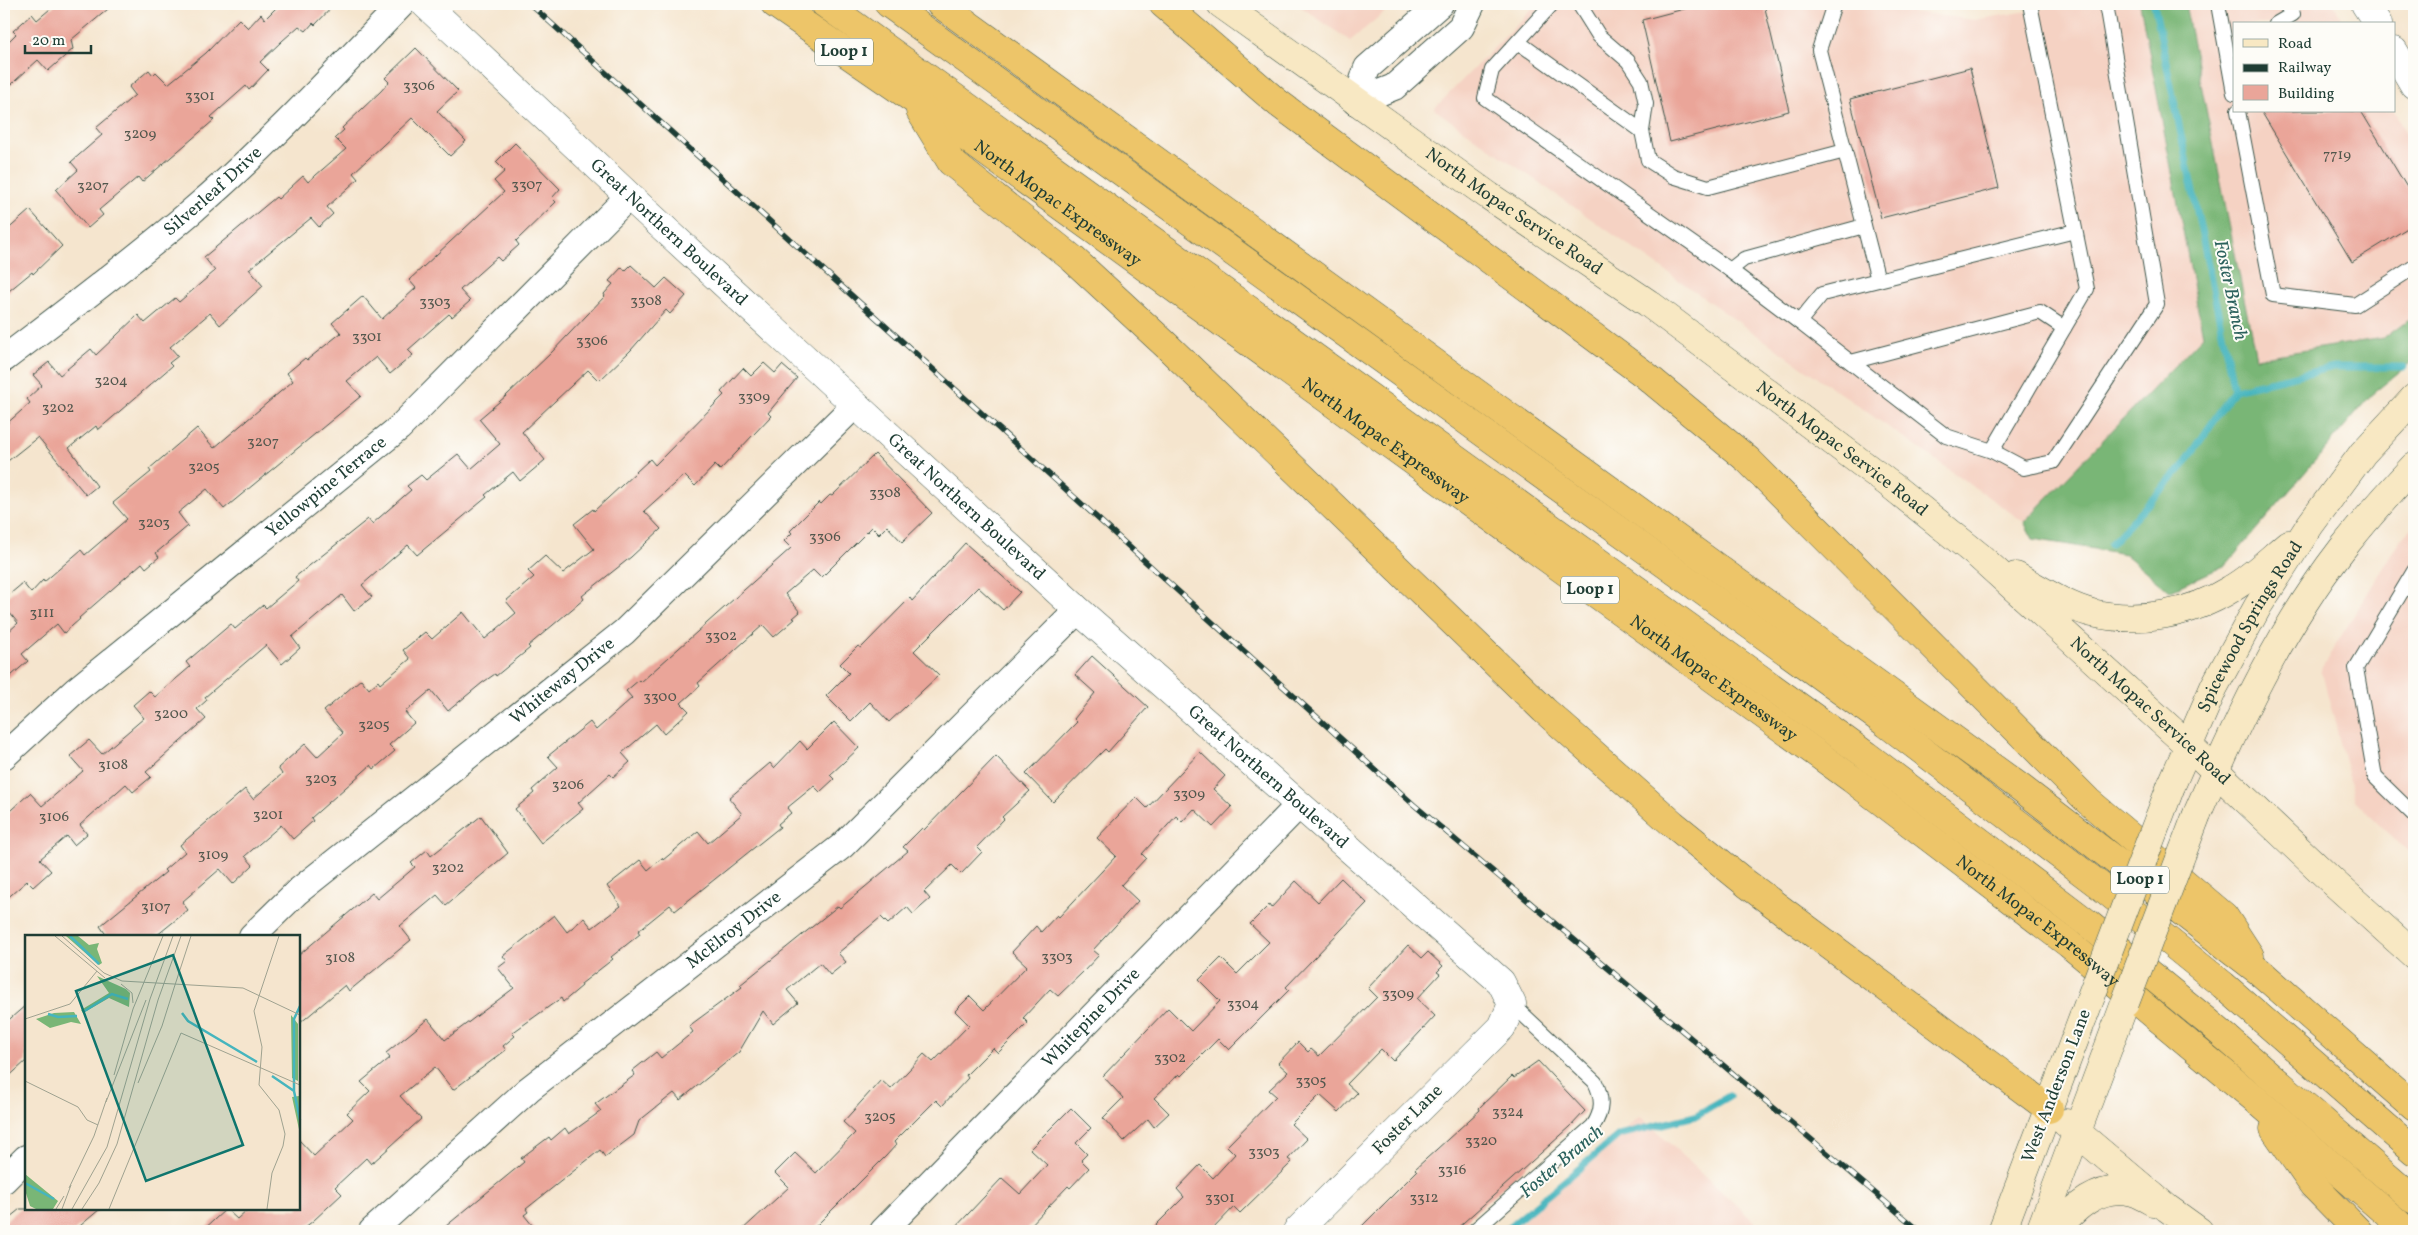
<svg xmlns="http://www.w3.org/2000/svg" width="2418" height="1235" viewBox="0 0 2418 1235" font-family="Vollkorn,serif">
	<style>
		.built { fill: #f5d2c3 }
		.forest { fill: #79b676; stroke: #4c7a55 }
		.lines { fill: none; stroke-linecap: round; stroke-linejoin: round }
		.stream { stroke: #46b5be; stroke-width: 7 }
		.building { fill: #eaa599 }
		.service-casing { stroke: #3f564b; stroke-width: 16 }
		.minor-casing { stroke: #3f564b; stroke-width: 28 }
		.tertiary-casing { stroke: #3f564b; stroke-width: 29 }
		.secondary-casing { stroke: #3f564b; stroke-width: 29 }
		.motorway-casing { stroke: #3f564b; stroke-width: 29 }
		.service { stroke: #fff; stroke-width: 14 }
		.minor { stroke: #fff; stroke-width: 26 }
		.tertiary { stroke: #fff; stroke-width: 28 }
		.secondary { stroke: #f8e8c3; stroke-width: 28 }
		.motorway { stroke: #edc569; stroke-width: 28 }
		.rail-casing { stroke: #1f3d34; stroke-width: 5.5 }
		.rail { stroke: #fdfcf7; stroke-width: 4; stroke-dasharray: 11; stroke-linecap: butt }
		.secondary-bridge-casing { stroke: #3f564b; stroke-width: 29; stroke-linecap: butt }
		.secondary-bridge { stroke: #f8e8c3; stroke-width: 28 }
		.labels { text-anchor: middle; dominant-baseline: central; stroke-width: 4; stroke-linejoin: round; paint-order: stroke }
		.number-label { font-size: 15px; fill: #52574d }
		.shield { fill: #fdfcf7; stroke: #62766e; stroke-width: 1 }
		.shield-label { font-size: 16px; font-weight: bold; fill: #1f3d34 }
		.street-label { font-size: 18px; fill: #1f3d34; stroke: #fdfcf7 }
		.water-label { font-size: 19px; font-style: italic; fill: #2b615d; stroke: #fdfcf7 }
		.inset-river { fill: none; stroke: #46b5be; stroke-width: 2.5 }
		.inset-road { fill: none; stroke: #9fa290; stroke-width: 1 }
		.view { fill: #0f766e; fill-opacity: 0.15; stroke: #0f766e; stroke-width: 2.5 }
		.inset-edge { fill: none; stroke: #1f3d34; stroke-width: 2.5 }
	</style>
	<rect width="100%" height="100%" fill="#fdfcf7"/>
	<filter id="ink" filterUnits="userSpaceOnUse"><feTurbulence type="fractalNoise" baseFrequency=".02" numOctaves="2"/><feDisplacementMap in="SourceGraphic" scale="10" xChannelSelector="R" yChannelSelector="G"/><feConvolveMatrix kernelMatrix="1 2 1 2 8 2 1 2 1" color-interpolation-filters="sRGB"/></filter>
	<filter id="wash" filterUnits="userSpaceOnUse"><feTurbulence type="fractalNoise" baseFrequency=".0096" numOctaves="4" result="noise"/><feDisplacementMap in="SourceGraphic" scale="20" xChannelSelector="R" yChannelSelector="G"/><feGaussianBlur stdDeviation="1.12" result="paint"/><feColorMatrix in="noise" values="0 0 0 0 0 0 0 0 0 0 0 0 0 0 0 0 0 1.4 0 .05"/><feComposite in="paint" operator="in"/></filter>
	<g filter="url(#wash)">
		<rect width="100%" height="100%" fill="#f5e5ce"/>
		<!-- built -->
		<g class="built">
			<polygon points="1297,4 1394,4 1350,41"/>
			<polygon points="1537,4 1854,4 1974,20 2070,4 2140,4 2203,336 2024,522 1434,109"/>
			<polygon points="2185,4 2334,4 2345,24 2234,24 2234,111 2394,111 2414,147 2414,315 2383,338 2256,358"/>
			<polygon points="2414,525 2414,858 2355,800 2321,669 2402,537"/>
			<polygon points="1640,1116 1764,1231 1512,1231"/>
		</g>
		<!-- forest -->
		<polygon class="forest" points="2140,4 2185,4 2256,358 2383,338 2414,315 2414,360 2371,395 2226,565 2169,591 2125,554 2033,539 2024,522 2203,336"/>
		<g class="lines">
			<!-- stream -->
			<g class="stream">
				<polyline points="2234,390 2334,367 2404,367"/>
				<polyline points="2111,544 2184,465 2234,390 2154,4"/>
				<polyline points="1505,1231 1619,1135 1695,1116 1729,1096"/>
			</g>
		</g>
		<g id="blocks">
			<!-- building -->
			<g class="building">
				<polygon points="56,4 114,4 71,40 73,49 48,71 38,60 4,91 4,46 16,34 13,31 32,14 37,20"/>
				<polygon points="280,4 335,4 315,25 313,23 306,31 299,26 282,41 260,62 268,70 249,90 246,86 211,117 214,120 142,182 138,177 99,210 103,215 88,228 56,190 78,170 71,162 102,135 96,128 135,95 129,87 149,70 153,75 156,72 168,84 206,53 239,19 248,28 261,14 265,19"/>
				<polygon points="1703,4 1764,4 1789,111 1670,142 1642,20"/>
				<polygon points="416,48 458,91 437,111 466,141 450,156 412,118 353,173 358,179 327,207 333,214 319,227 311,218 249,269 263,286 220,325 210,313 170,347 178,356 169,363 172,366 98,430 96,426 69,448 97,486 86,495 38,437 4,464 4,426 30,403 27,399 42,385 33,375 49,362 60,375 91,349 96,355 138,315 145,323 175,298 179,302 215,271 204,257 276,197 278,199 303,176 308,182 346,149 335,138 344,130 342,128 381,91 389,82 385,78"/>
				<polygon points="1970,68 1999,188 1881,218 1850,99"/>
				<polygon points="2261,111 2361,111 2414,199 2414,224 2352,262"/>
				<polygon points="515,143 560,189 552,198 556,202 516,241 519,245 501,261 497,257 460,290 470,301 452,317 449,314 408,350 413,355 390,374 376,357 347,381 361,396 224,509 207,489 178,513 188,526 156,553 159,557 146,568 142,563 79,618 80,619 64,633 57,624 22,654 28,661 4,682 4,633 5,635 18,623 4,606 4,599 23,583 31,593 43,580 44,582 81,550 85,555 127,519 113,503 151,472 149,469 197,428 214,448 293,381 287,373 305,358 307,360 341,333 332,323 363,296 382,319 416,288 409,280 504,192 494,181 505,171 496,162"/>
				<polygon points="30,210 62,246 33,274 32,272 4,295 4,233"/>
				<polygon points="631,265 656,288 666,278 686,296 670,314 666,310 631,350 599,381 588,370 522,432 545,460 520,481 513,472 485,495 487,497 417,555 408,545 362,585 372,597 354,611 342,595 292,637 300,648 282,664 266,645 205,697 207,700 197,709 206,719 146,772 151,777 133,792 126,784 80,825 87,834 74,845 67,836 40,859 51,871 33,887 27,881 4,901 4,818 12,809 30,793 42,806 83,771 70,756 89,740 102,754 144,718 133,705 149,691 155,697 190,667 186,662 231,624 235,629 263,605 266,608 298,581 295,577 343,539 368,519 372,524 411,490 407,486 421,475 426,480 458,454 471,469 500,444 479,419 506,396 551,353 605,296 604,294 613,284 609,281 622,267 625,271"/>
				<polygon points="764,363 775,373 782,365 797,378 768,413 771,416 720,470 715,465 695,486 684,475 644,511 661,529 631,557 582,596 584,599 528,646 530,648 496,676 495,674 482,683 448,711 431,690 405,712 414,723 389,745 395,751 374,769 371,765 311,818 313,821 293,839 281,825 245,856 253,865 233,884 220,869 182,902 188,910 156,936 107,936 100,926 166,872 164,870 185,852 180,845 200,828 245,789 253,799 282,774 278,768 305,744 317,757 343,733 324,711 361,679 369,689 378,681 380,684 410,659 403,650 425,632 432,639 463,612 485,639 516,613 506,601 534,577 528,571 545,556 563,573 594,549 574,524 593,509 594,511 650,459 655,465 724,395 721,392 743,368 751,376"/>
				<polygon points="875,454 932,513 902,542 887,526 879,534 872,527 821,578 813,570 785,594 800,612 793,618 795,619 774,637 763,625 698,683 700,686 681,703 689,711 664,734 656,724 622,753 630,762 613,777 610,774 578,803 583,809 541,843 515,809 534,793 532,790 558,767 548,756 590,722 596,730 632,698 626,691 639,680 641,682 791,548 784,541 792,533 790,531 819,502 821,504 830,495 832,496"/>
				<polygon points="965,543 1020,592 1003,610 978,587 914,651 939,675 889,722 870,702 851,721 826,696 849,673 840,664 858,646 861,648 910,598 912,601"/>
				<polygon points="1092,656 1148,707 1108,752 1105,749 1053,802 1026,774 1077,722 1074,719 1095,693 1075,675"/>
				<polygon points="834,722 859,748 830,775 834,779 820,792 814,786 787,808 791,813 778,824 780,827 675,911 670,905 638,931 640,934 611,957 613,959 581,984 582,986 563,1002 561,998 512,1033 515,1036 503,1046 506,1050 453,1090 435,1067 400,1096 421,1119 371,1164 366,1158 350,1173 335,1187 342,1194 313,1221 300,1231 202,1231 226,1209 237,1219 248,1209 299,1209 299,1140 314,1156 353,1119 347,1113 370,1091 361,1082 390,1058 386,1053 428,1019 445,1040 514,988 498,968 507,961 503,956 554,915 567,932 584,918 592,928 621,906 607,886 640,860 648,870 662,858 663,860 698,831 708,843 742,814 729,798 770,763 774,768 800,741 807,749"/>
				<polygon points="1200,752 1225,776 1213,789 1232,807 1213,827 1194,809 1182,822 1176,816 1142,854 1146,858 1121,885 1138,901 1093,950 1099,955 1083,972 1058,996 1050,989 1023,1018 1028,1023 998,1053 993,1048 966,1075 968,1078 942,1106 936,1100 894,1142 896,1145 886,1156 811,1231 741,1231 789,1187 775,1173 795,1153 816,1173 855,1133 843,1122 881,1080 891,1089 924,1054 933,1062 969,1025 955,1011 970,996 984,1010 1027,966 1012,952 1036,926 1041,932 1057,915 1059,917 1116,856 1097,838 1136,797 1147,808"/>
				<polygon points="996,756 1030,791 1002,817 1004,819 977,847 982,852 961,874 952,865 924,892 930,899 913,914 907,907 888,924 881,917 838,953 846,962 830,975 820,963 787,990 798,1003 773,1024 763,1011 739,1052 680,1100 674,1093 639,1121 634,1135 605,1157 600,1150 526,1209 528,1212 524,1215 537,1231 440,1231 524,1162 521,1158 549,1137 551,1140 565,1128 569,1134 601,1111 595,1104 635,1075 632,1071 656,1052 661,1058 693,1032 689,1026 742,987 740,985 838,906 840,908 908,851 903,847 922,828 924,830"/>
				<polygon points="481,816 508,853 446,905 437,895 400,926 411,940 349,991 345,985 299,1024 299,955 372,893 377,899 415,867 411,863 427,850 431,856"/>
				<polygon points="1341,878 1367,903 1286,987 1289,990 1229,1050 1218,1039 1181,1076 1179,1074 1154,1098 1169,1113 1154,1127 1148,1119 1124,1141 1103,1118 1123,1098 1103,1076 1168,1008 1191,1031 1220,1001 1199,980 1221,958 1237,974 1269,942 1250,924 1269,905 1271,908 1296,881 1318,902"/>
				<polygon points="1408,945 1422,958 1428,952 1443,966 1437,972 1440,974 1417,999 1435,1016 1393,1061 1381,1049 1347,1084 1357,1093 1339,1112 1320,1095 1291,1124 1307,1139 1288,1159 1292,1162 1240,1213 1234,1207 1211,1231 1150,1231 1184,1197 1177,1189 1200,1165 1213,1178 1235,1154 1227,1146 1276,1096 1269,1090 1288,1072 1278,1063 1298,1042 1308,1052 1311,1049 1319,1056 1377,997 1368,988"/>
				<polygon points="26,1005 26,1061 4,1081 4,1024"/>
				<polygon points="1538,1061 1585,1111 1570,1127 1454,1231 1357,1231 1417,1171 1415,1169 1480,1110 1479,1108 1512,1076 1514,1078"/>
				<polygon points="1071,1108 1091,1128 1076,1143 1087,1154 1081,1160 1089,1168 1070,1188 1068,1186 1025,1231 952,1231 1002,1178 1020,1194 1047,1165 1030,1149"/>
				<polygon points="20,1209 100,1209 74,1231 4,1231 4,1222"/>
			</g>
		</g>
	</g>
	<g filter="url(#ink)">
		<use href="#blocks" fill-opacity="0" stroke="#3f564b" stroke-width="1"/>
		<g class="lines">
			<!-- service casing -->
			<g class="service-casing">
				<g id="service">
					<polyline points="1552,4 1492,70 1485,98 1730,270"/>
					<polyline points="1579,4 1599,36 1628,61 1641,81 1646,104 1642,131 1648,160 1673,176 1708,187 1845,151"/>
					<polyline points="1834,4 1819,50 1878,280"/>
					<polyline points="2030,4 2087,289 1992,451 2024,468 2053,462 2157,304 2106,4"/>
					<polyline points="2218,4 2234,93"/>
					<polyline points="2276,24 2293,14 2285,4"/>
					<polyline points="1518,42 1642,131"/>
					<polyline points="2238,111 2273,295 2355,305 2414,267"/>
					<polyline points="1799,322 1730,270 1744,259 1864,226"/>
					<polyline points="1851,362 2040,312 2064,328"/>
					<polyline points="1992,451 1946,436 1799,322 1822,294 2075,231"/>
					<polyline points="2414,571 2356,668 2375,777 2414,815"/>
					<path d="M1474 1231 1593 1126C1603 1111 1603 1098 1595 1082L1512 1004"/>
				</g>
			</g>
			<!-- minor casing -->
			<g class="minor-casing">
				<g id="minor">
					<polyline points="1356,102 1394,87 1461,27 1472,4"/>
					<polyline points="1356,102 1367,68 1440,4"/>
					<path id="s1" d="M4 359C67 311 131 263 192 211 267 147 334 74 402 4"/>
					<path id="s2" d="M4 756 76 690 399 428 629 196"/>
					<path id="s3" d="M252 936 297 892 624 632 855 405"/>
					<polyline points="4,1180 26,1158"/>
					<path id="s4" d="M372 1231 529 1089 842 846 1078 610"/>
					<path id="s5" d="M883 1231 1298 806"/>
				</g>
			</g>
			<!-- tertiary casing -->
			<g class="tertiary-casing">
				<g id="tertiary">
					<path id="s6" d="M425 4 629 196 1078 610 1501 982 1512 1004 1502 1027 1297 1231"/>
					<polyline points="2365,4 2378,24"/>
					<polyline points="2394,51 2414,85"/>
				</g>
			</g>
			<!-- secondary casing -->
			<g class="secondary-casing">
				<g id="secondary">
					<path id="s7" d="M1221 4 1489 196 1648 303 1892 486 1979 556 2188 745 2333 882 2414 955"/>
					<path d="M2016 576C2040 589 2065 606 2092 613 2138 624 2191 614 2231 589 2252 577 2270 559 2288 544"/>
					<path id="s8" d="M2171 786 2214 687 2258 606 2310 525 2363 453 2414 398"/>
					<path d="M2197 814C2237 722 2280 629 2342 549 2365 520 2390 492 2414 466"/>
					<polyline points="2066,1123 2167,1208 2199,1231"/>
					<polyline points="2002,1231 2084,1015"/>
					<polyline points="2040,1231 2125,1003"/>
					<path d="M2055 1231C2073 1209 2099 1183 2132 1192 2139 1194 2146 1198 2153 1202"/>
				</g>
			</g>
			<!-- motorway casing -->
			<g class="motorway-casing">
				<g id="motorway">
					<path id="s9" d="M775 4 913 99 1852 779 2069 944 2254 1098 2407 1231"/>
					<polyline points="825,4 1866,755 2086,922 2207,1021 2414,1200"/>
					<polyline points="889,4 1887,724 2103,888 2223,985 2414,1151"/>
					<polyline points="940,4 2021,788 2260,972 2414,1107"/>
					<polyline points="1163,4 1278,103 1644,374 1748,460 2088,801 2224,916 2250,956"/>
					<polyline points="920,111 951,162 1073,259 1167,346 1544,710 1673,824 1747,884 2049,1109"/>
					<polyline points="2274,1129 2313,1185 2358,1231"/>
				</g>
			</g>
			<!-- service -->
			<use href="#service" class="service"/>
			<!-- minor -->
			<use href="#minor" class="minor"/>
			<!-- tertiary -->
			<use href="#tertiary" class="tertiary"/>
			<!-- secondary -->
			<use href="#secondary" class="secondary"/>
			<!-- motorway -->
			<use href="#motorway" class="motorway"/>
			<!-- rail casing -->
			<g class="rail-casing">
				<polyline id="rail" points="530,4 1413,804 1920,1231"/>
			</g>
			<!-- rail -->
			<use href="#rail" class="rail"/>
			<!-- secondary-bridge casing -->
			<g class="secondary-bridge-casing">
				<g id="secondary-bridge">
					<polyline points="2125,1003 2197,814"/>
					<polyline points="2084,1015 2171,786"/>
				</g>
			</g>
			<!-- secondary-bridge -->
			<use href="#secondary-bridge" class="secondary-bridge"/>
		</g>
	</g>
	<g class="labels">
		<!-- number labels -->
		<g class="number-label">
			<text x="419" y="86">3306</text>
			<text x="200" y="96">3301</text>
			<text x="140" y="134">3209</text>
			<text x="2337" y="155">7719</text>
			<text x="527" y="185">3307</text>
			<text x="93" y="186">3207</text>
			<text x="646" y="301">3308</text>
			<text x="435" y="302">3303</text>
			<text x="367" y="337">3301</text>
			<text x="592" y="341">3306</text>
			<text x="111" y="381">3204</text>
			<text x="754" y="397">3309</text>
			<text x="58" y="408">3202</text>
			<text x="263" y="442">3207</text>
			<text x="204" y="467">3205</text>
			<text x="885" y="493">3308</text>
			<text x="154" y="523">3203</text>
			<text x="825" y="537">3306</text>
			<text x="42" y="613">3111</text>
			<text x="721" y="636">3302</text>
			<text x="660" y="697">3300</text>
			<text x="171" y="714">3200</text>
			<text x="374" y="725">3205</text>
			<text x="113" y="765">3108</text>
			<text x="321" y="779">3203</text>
			<text x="568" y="785">3206</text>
			<text x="1189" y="794">3309</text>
			<text x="268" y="815">3201</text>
			<text x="54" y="817">3106</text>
			<text x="213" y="855">3109</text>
			<text x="448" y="868">3202</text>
			<text x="156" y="907">3107</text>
			<text x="1057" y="957">3303</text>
			<text x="340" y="958">3108</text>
			<text x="1398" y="994">3309</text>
			<text x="1243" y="1004">3304</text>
			<text x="1170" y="1058">3302</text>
			<text x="1311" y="1081">3305</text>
			<text x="1508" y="1112">3324</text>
			<text x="880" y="1117">3205</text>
			<text x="1481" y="1141">3320</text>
			<text x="1264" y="1152">3303</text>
			<text x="1452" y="1170">3316</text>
			<text x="1220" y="1198">3301</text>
			<text x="1424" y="1198">3312</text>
		</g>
		<!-- shield labels -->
		<g class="shield">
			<rect x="815" y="38.5" width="58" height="27" rx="4"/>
			<rect x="1561" y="576.5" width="58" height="27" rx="4"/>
			<rect x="2111" y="866.5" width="58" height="27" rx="4"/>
		</g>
		<g class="shield-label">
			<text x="844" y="52">Loop 1</text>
			<text x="1590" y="590">Loop 1</text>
			<text x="2140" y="880">Loop 1</text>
		</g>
		<!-- street labels -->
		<g class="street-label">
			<text stroke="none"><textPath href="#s1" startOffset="268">Silverleaf Drive</textPath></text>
			<text stroke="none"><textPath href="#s9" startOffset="346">North Mopac Expressway</textPath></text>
			<text stroke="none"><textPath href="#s7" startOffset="359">North Mopac Service Road</textPath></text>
			<text stroke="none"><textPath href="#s6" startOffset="334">Great Northern Boulevard</textPath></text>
			<text stroke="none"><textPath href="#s9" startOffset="751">North Mopac Expressway</textPath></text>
			<text stroke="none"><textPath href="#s7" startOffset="764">North Mopac Service Road</textPath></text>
			<text stroke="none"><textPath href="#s2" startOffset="420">Yellowpine Terrace</textPath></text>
			<text stroke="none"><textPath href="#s6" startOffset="739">Great Northern Boulevard</textPath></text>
			<text stroke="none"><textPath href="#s8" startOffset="178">Spicewood Springs Road</textPath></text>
			<text stroke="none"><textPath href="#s9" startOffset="1156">North Mopac Expressway</textPath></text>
			<text stroke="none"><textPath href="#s3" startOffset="402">Whiteway Drive</textPath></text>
			<text stroke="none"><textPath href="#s7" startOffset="1169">North Mopac Service Road</textPath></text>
			<text stroke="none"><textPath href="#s6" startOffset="1144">Great Northern Boulevard</textPath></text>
			<text stroke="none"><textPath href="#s9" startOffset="1561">North Mopac Expressway</textPath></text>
			<text stroke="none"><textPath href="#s4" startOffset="471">McElroy Drive</textPath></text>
			<text stroke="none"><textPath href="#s5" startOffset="298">Whitepine Drive</textPath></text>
			<text transform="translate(2057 1086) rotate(-69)">West Anderson Lane</text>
			<text transform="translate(1408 1120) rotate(-45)">Foster Lane</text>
		</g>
		<!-- water labels -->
		<g class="water-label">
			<text transform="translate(2230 290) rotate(78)">Foster Branch</text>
			<text transform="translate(1562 1162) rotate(-40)">Foster Branch</text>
		</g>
	</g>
	<!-- overview -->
	<g transform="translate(25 935)">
		<rect width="275" height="275" fill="#f5e5ce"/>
		<path d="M41 1H53L64 10 74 8 72 14 77 28 74 30ZM72 41 101 54 105 58 104 72 84 63 58 78 56 75 84 58ZM49 77 56 89 46 87 25 93 11 84 29 78ZM266 80 273 89V146L267 143ZM274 161 275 163V199L267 162ZM0 239 33 266 28 274H11L5 271 0 255Z" fill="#79b676"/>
		<path class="inset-river" d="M45 1 74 29M275 71 269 84V156L275 185M58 77 87 59 103 64M157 78 163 86 232 127M23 79 33 82 52 81M247 141 269 156M0 248 29 264"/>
		<path class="inset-road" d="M30 1 80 43M37 1 79 38 97 46 218 53 275 80M96 49 107 58 108 68M149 53 166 1M0 84 45 69 72 36M89 140 108 74 138 1M0 146 53 172 62 185 73 190M113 148 137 91 149 53M81 167 121 65M44 253 69 201 82 163M31 274 39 261M37 274 46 250M47 274 82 212 125 64 148 1M57 274 74 248 92 209 133 65 156 1M84 274 156 98 275 150M242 274 247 238 258 211 260 199 254 175 234 150 237 112 229 76 254 1"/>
		<path class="view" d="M148 20 218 210 121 246 51 56Z"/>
		<rect width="275" height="275" class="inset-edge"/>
	</g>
	<!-- margin -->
	<rect width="2418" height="1235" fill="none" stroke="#fdfcf7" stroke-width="20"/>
	<!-- legend -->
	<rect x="2233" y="22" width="162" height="90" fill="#fdfcf7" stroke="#a4b0a9"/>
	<rect x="2243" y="39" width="25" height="8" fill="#f8e8c3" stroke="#a4b0a9"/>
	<text x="2278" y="48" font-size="15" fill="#1f3d34">Road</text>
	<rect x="2243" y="64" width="25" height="8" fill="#1f3d34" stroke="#a4b0a9"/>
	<text x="2278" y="72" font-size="15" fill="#1f3d34">Railway</text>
	<rect x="2243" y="85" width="25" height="15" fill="#eaa599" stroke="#a4b0a9"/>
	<text x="2278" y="98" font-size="15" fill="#1f3d34">Building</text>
	<!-- scale -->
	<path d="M25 45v8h66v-8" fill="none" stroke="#1f3d34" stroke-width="2.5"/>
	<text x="32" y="45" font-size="15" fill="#1f3d34" stroke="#fdfcf7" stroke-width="4" paint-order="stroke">20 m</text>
</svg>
